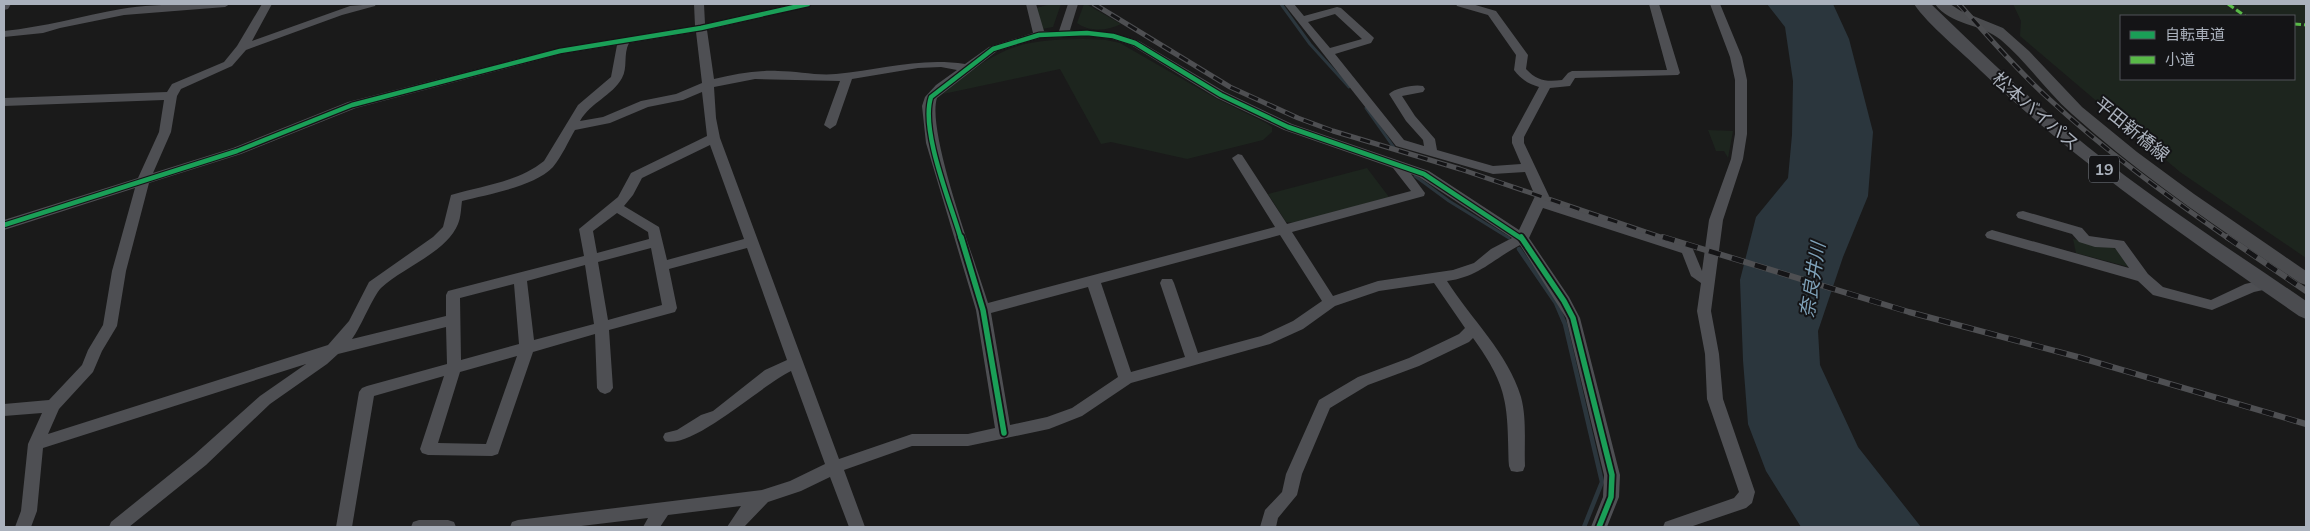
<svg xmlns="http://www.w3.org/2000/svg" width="2310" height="531" viewBox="0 0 2310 531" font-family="Mulish,'Noto Sans JP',sans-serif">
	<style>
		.green { fill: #1d251e; fill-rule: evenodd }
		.water { fill: #2b363d }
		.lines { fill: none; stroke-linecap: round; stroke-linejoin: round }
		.stream-far1 { stroke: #2b363d; stroke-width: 3 }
		.stream { stroke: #2b363d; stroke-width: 4.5 }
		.minor { fill: #4e4f53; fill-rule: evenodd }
		.major { fill: #4b4c4f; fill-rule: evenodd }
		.highway { fill: #4b4c50; fill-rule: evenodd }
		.rail-far1-casing { stroke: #4e4f52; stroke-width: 5 }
		.rail-casing { stroke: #4e4f52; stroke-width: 6 }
		.rail-far1 { stroke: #141416; stroke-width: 3; stroke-dasharray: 10; stroke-linecap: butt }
		.rail { stroke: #141416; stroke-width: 4.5; stroke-dasharray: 12; stroke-linecap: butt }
		.quiet { stroke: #58b947; stroke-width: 3; stroke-dasharray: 7 3; stroke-linecap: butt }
		.cycleway-far1-casing { stroke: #141416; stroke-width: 7 }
		.cycleway-casing { stroke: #141416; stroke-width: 9 }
		.cycleway-far1 { stroke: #1a9f57; stroke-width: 4.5 }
		.cycleway { stroke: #1a9f57; stroke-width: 5.5 }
		.labels { text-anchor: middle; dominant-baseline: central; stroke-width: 4; stroke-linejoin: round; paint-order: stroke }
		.shield { fill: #141416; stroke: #7d828a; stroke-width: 1 }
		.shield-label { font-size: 16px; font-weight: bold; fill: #aab1bc }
		.street-label { font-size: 18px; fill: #aab1bc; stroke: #141416 }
		.water-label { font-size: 19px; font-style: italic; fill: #7fa2b9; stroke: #141416 }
	</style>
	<rect width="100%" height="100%" fill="#1a1a1a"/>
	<!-- green -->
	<g class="green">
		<polygon points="1051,4 1061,4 1053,27 1042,29 1036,8"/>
		<path d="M1084 4H1086L1121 24C1108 31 1089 32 1077 23Z"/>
		<path d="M2013 4H2306V258L2180 172 2020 36 2021 21ZM2121 16H2294V79H2121Z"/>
		<path d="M1083 39 1106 40 1120 43 1217 99 1266 123 1272 127V132L1263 140 1187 159 1111 142 1101 144 1060 69 943 94C951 86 961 79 970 72 1011 42 1033 40 1083 39Z"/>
		<polygon points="1708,130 1733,131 1728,158 1724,151 1716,151"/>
		<polygon points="1367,168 1389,197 1295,223 1286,222 1268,194"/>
		<polygon points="2073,239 2118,249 2133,268 2076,253"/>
	</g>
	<!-- water -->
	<polygon class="water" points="1767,4 1833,4 1849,39 1873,132 1868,196 1843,257 1818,331 1820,365 1858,447 1921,527 1801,527 1766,471 1748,424 1743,360 1740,280 1756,217 1788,178 1792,135 1793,81 1785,27"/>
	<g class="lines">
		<!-- stream-far1 -->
		<g class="stream-far1">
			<polyline points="1281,4 1310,44 1349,87"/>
			<polyline points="1366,108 1395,149"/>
			<polyline points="1415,176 1449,201 1509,238"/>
		</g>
		<!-- stream -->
		<polyline class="stream" points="1519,249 1556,303 1565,324 1602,482 1584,527"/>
		<!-- minor -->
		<g class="minor">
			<polygon points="4,4 11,4 8,9 4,10"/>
			<path d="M187 4H230L225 7 124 15 60 28 43 33 4 37V31C44 27 82 16 121 9 142 5 165 5 187 4Z"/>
			<path d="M262 4H272L252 41 350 6 376 4 375 6 342 15 246 50 232 66 181 89 177 96 171 132 153 173 233 148 348 102 560 48 695 26 694 4H704L705 24 794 4H813L808 7 707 30 714 79C735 74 757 70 778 71 797 71 817 76 836 74 881 70 919 57 965 64L989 47 1033 33 1026 4H1036L1044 31H1059L1068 4H1078L1070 30 1113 33 1139 41 1225 92 1292 124 1429 171 1519 230 1535 196 1525 172 1493 174 1396 146 1284 4H1294L1304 16 1337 7 1341 8 1372 36 1374 38 1371 43 1335 54 1404 140 1424 146 1423 140 1406 121 1389 94C1395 88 1414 84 1423 86L1425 89 1423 92 1402 96 1415 116 1435 139 1437 150 1493 166 1521 164 1512 143V137L1539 87C1528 84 1521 79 1514 70L1516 55 1488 15 1457 6 1456 4H1472L1496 11 1528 55 1526 69C1537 81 1547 82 1562 80L1568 73 1572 71 1667 70 1649 4H1659L1680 73 1678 75 1575 78 1570 86 1550 88 1524 137V143L1549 196 1547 200 1692 247 1702 271 1709 220 1731 159 1735 134V80L1730 57 1710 4H1720L1742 57 1747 80V134L1743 159 1723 220 1711 311 1719 354 1723 399 1755 492 1752 503 1746 508 1690 527H1663L1665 522 1734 498 1739 492 1707 399 1705 354 1697 311 1701 283 1691 276 1682 253 1543 208 1529 238 1569 297 1580 318 1620 475 1619 497 1607 527H1591L1603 497 1604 475 1566 318 1520 245C1493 259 1479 277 1447 281 1471 319 1508 353 1521 397 1527 419 1524 444 1525 466L1523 471 1517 472 1511 471 1509 466C1507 406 1510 389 1473 338L1469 342 1419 366 1368 385 1330 408 1302 474 1297 495 1278 518 1276 527H1260L1265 510 1282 492 1286 474 1319 400 1358 377 1409 358 1459 334 1465 328 1434 283 1379 291 1335 306 1303 329 1270 344 1131 383 1082 416 1049 429 968 446H912L844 470 865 527H849L830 477 801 491 768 502 744 527H727L741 506 668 515 660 527H643L648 518 573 527H510L512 522 518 520 762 490 790 481 825 464 791 371C763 384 692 450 665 441L663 437 665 433 677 430 701 415 713 411 765 370 787 360 747 248 669 269 677 308 675 312 609 330 613 388 610 392 605 394 600 392 597 388 595 334 533 352 498 454 492 456 428 455 422 453 420 449 444 376 374 396 352 527H336L359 392 362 388 367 386 447 364 446 327 338 354 327 364 270 404 206 465 129 527H109L111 522 194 455 260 396 306 364 43 448 37 511 31 527H15L21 511 28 444 42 413 4 416V404L49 400 82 365 88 350 103 325 112 271 135 188 4 230V220L138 178 159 132 164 100 4 106V98L167 92 172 84 224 62 237 46ZM1335 14 1362 39 1330 48 1308 22ZM696 32 702 83 676 94 641 101 603 117 580 121C591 102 612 96 622 78 628 68 623 54 629 43ZM1087 36 1112 39 1131 45 1217 98 1284 130 1393 168 1411 191 1287 224 1242 155 1238 154 1232 158 1275 227 988 303C976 264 926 131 937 98L997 51 1040 38ZM617 45 611 77 578 105 544 161C518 182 482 186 451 195L443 227 433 237 369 282 349 321 328 345 48 434 59 409 93 372 102 351 117 326 126 271 149 183 241 154 356 108 561 54ZM941 67 957 70 936 85 925 97 922 106 926 143 976 310 995 428 968 434H912L839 459 720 138 716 118 714 87 755 79 840 81 824 125 830 129 836 125 852 79 918 68ZM702 92 707 136 631 173 618 197 579 229 584 256 448 291 446 295V316L352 339C361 327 373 296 381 288 402 268 447 252 458 224 461 217 461 208 462 201 488 194 534 187 553 167 562 156 568 142 575 130L610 123 648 107 683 100ZM710 145 744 239 667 260 659 227 624 206 633 195 642 178ZM1411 174 1419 177 1512 238 1491 249 1474 263 1453 270 1378 281 1333 296 1292 232 1424 196 1425 193ZM617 213 648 232 649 239 597 253 593 231ZM1280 235 1322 301 1293 321 1261 336 1198 353 1174 283 1172 279H1162L1160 283 1185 357 1131 372 1101 283ZM651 248 662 305 608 320 598 262ZM585 265 594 324 534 340 527 281ZM514 284 519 344 461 360 460 298ZM1088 287 1118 377 1072 408 1047 417 1010 425 991 313ZM517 356 486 444 438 443 460 372Z"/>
			<polygon points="2023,211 2082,228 2089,236 2124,241 2148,274 2163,287 2211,300 2245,284 2267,279 2272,280 2274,284 2272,288 2254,292 2212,310 2153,295 2138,281 1987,238 1985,235 1987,232 1992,230 2129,268 2115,248 2095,247 2079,242 2072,234 2018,218 2016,215 2018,212"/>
			<polygon points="419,520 448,520 454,522 456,527 411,527 413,522"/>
		</g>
		<!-- major -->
		<path class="major" d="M1935 4H1950L1961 11 2003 28 2029 51 2082 107 2137 152 2194 194 2306 271V285L2300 283C2221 230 2142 177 2072 114 2046 91 2027 62 2001 40 1982 24 1950 25 1935 4Z"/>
		<!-- highway -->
		<path class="highway" d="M1914 4H1931C1982 53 2033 103 2088 147 2158 203 2233 251 2306 301V319L2299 316C2188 239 2078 164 1981 71 1962 52 1928 25 1914 4Z"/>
		<!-- rail-far1 casing -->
		<g class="rail-far1-casing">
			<g id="rail-far1">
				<polyline points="1094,4 1230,87 1298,118 1333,131 1460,169 1667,239"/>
				<path d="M1959 4C1988 36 2016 69 2048 98 2104 150 2166 195 2229 239"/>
			</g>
		</g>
		<!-- rail casing -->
		<g class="rail-casing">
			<g id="rail">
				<polyline points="1663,237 1909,312 2078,357 2306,424"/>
				<polyline points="2227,237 2306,291"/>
			</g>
		</g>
		<!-- rail-far1 -->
		<use href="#rail-far1" class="rail-far1"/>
		<!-- rail -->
		<use href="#rail" class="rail"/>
		<!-- quiet -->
		<g class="quiet">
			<polyline points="2228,4 2245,16"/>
			<polyline points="2294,24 2306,25"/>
		</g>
		<!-- cycleway-far1 casing -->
		<g class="cycleway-far1-casing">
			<g id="cycleway-far1">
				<polyline points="4,225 237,151 352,105 560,51 701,28 808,4"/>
				<path d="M961 239C951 204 920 130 931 97L993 49 1039 35 1087 33 1113 36 1135 43 1221 95 1288 127 1424 174 1522 239"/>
			</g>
		</g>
		<!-- cycleway casing -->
		<g class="cycleway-casing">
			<g id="cycleway">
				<polyline points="961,237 983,310 1004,433"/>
				<polyline points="1521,237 1564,301 1573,318 1612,475 1611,497 1599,527"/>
			</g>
		</g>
		<!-- cycleway-far1 -->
		<use href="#cycleway-far1" class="cycleway-far1"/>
		<!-- cycleway -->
		<use href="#cycleway" class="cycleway"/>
	</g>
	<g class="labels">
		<!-- shield labels -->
		<rect class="shield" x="2089" y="155.5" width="30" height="27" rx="4"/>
		<g class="shield-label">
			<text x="2104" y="169">19</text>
		</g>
		<!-- street labels -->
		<g class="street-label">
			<text transform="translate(2036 111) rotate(41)">松本バイパス</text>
			<text transform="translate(2132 129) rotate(39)">平田新橋線</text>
		</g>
		<!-- water labels -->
		<g class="water-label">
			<text transform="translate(1812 280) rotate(-81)">奈良井川</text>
		</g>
	</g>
	<!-- border -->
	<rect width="2310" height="531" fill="none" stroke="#aab1bc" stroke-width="10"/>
	<!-- legend -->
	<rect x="2120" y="15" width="175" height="65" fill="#141416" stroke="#505358"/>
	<rect x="2130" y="31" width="25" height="8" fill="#1a9f57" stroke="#505358"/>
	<text x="2165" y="40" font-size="15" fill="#aab1bc">自転車道</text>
	<rect x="2130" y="56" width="25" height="8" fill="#58b947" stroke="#505358"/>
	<text x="2165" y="65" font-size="15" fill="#aab1bc">小道</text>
</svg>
